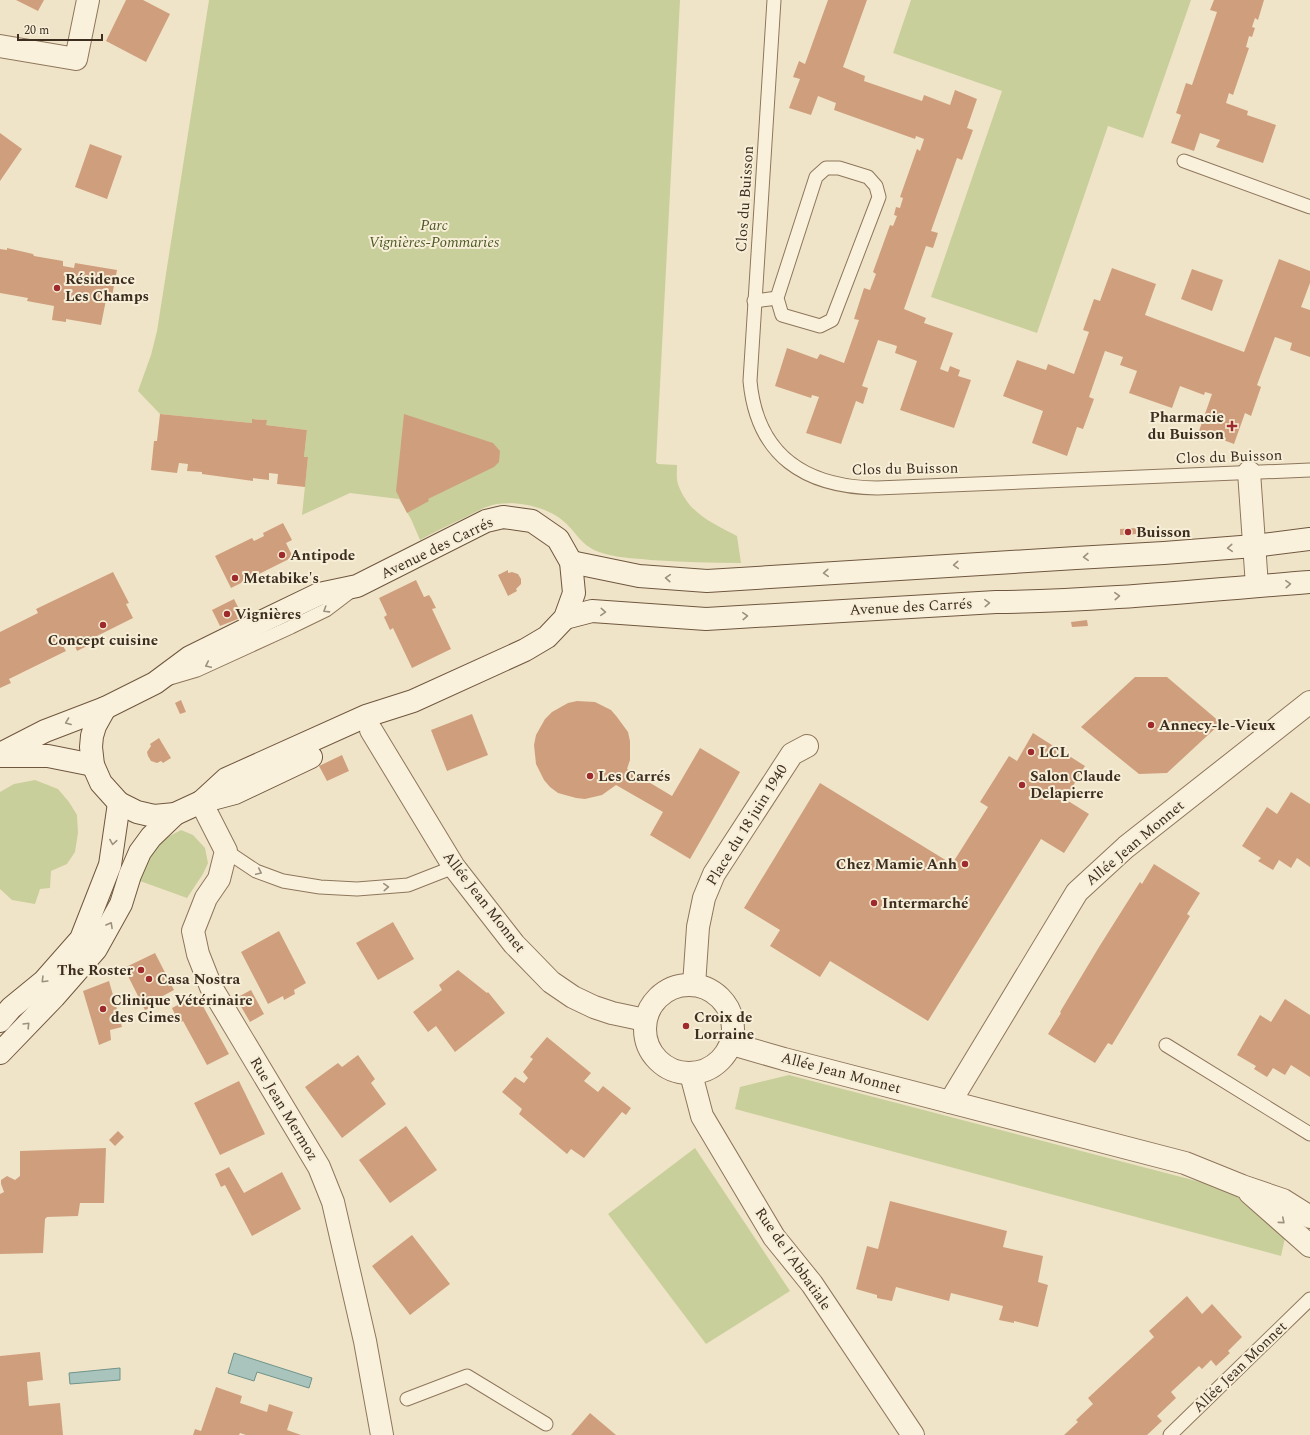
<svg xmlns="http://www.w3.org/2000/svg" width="1310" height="1435" viewBox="0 0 1310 1435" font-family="Spectral,serif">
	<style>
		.green { fill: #c9cf9b }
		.water { fill: #a9c4bc; stroke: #6f938a }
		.building { fill: #cf9f7d }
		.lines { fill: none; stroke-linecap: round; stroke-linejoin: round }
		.service-casing { stroke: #8d765c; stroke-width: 15 }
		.minor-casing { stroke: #8d765c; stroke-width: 24 }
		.secondary-casing { stroke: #6f573f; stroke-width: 24 }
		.service { stroke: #faf1dc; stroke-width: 13 }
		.minor { stroke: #faf1dc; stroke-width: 22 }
		.secondary { stroke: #faf1dc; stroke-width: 22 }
		.oneway { stroke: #9c907e }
		.poi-dot { fill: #9e2a2b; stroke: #f7eed8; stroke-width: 1.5 }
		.labels { text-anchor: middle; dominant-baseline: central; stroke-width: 4; stroke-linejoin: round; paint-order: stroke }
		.street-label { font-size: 15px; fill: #3d2e20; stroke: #f7eed8 }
		.park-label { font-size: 15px; font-style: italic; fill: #4d5a26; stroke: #f7eed8 }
		.poi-label { font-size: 15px; font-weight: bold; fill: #3d2e20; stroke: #f7eed8; text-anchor: start }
	</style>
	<rect width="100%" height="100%" fill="#f0e4c8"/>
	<!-- green -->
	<g class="green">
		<path d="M209 0H680L656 462 658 464 677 465C677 471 676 478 678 484 688 513 712 523 737 536L741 563C711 563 681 562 650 560 633 558 616 558 599 552 579 545 575 528 558 517 541 506 518 501 497 504 485 506 474 513 464 518 449 525 434 532 420 540L411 519 399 499 350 493 302 515 308 457H304L307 430 266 425V420L253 419 252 423 160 414 138 391 151 355 157 331Z"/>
		<polygon points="911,0 1191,0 1143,138 1108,126 1037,333 931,297 1002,91 893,53"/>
		<polygon points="35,780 58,789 69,802 77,815 78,833 75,852 67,864 51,871 50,888 40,889 35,904 12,900 0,889 0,792 14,784"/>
		<polygon points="181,830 193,835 205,848 208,863 203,874 187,898 140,881 148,858 164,839"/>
		<polygon points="789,1075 1239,1192 1285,1238 1281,1256 735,1109 740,1087"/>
		<polygon points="695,1148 790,1291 706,1344 608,1214"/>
	</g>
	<!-- water -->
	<g class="water">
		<polygon points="234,1353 312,1378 309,1388 257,1372 254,1381 228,1373"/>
		<polygon points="120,1368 120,1380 70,1384 69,1373"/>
	</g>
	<!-- building -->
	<g class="building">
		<polygon points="16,0 44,0 38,11"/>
		<polygon points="126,0 143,0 170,14 146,62 106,41"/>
		<polygon points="828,0 867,0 843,67 865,76 864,81 922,101 924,95 950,105 955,90 977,99 967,128 973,130 962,160 957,158 931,231 938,233 933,248 926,246 904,309 926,318 924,323 953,333 940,369 948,372 950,366 960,370 958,376 971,380 954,428 900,410 917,361 895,353 897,346 878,340 862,386 868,388 863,404 856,401 841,444 806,433 819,397 812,395 811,398 775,386 787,348 817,359 820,354 844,363 859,320 854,319 864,288 870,290 876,274 873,272 890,225 893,226 897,216 894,215 896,207 900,208 903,198 900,197 917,149 920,151 924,139 916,136 915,139 834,110 836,103 818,96 811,115 789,108 800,79 793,77 799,61 805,64"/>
		<polygon points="1214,0 1264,0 1258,20 1255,18 1252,27 1255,28 1252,37 1249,36 1246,47 1249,48 1233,95 1229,93 1226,103 1248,111 1247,115 1276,125 1263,163 1216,147 1220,140 1200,133 1194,151 1171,143 1181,115 1176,113 1186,83 1192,85 1217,12 1210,10"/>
		<polygon points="0,133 22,149 0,181"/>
		<polygon points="90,144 122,156 107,199 75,187"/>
		<polygon points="7,248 33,254 34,256 63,261 63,266 74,268 75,263 117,270 111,301 106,300 101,325 66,319 66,322 52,320 54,306 27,301 28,298 0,293 0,249 7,250"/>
		<polygon points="1279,259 1310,271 1310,283 1301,307 1310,310 1310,357 1290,350 1292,343 1275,337 1257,385 1261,387 1251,416 1245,413 1234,444 1199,431 1212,394 1205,392 1204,395 1180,386 1172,408 1129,393 1137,371 1120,365 1123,357 1105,351 1089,397 1094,399 1083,429 1077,427 1067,456 1032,443 1043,411 1003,396 1017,360 1046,370 1048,364 1074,374 1089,332 1083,330 1094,299 1100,301 1112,268 1156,284 1145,315 1244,352"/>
		<polygon points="1192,269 1223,280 1212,311 1181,299"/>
		<polygon points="160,414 252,423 252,419 267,420 266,425 307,430 304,457 308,457 305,487 277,484 278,474 269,473 269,480 253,478 253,481 202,474 202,472 187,471 188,464 179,463 177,473 151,470 154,441 157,441"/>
		<polygon points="404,414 493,443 500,451 499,462 494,467 428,499 429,501 407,513 396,491"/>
		<polygon points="283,523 292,540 286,543 293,557 231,588 215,556 252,538 254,541 264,536 263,533"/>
		<polygon points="1136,528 1136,534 1120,535 1120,529"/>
		<polygon points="508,570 508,573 512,572 518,574 521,579 521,584 516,589 517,591 508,596 498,575"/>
		<polygon points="113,572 129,603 126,604 133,618 89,640 91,644 77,651 73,641 63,646 66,651 9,679 11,683 0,688 0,632 38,613 36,609"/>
		<polygon points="416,580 424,597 429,595 431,598 436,608 432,609 451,649 412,668 393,628 390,630 384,617 387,615 379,598"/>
		<polygon points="234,599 243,617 220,626 212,610"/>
		<polygon points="1087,620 1088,626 1072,627 1071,622"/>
		<polygon points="1135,677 1167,677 1221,723 1167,773 1139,774 1081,727"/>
		<polygon points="181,700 186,712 180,714 175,703"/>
		<polygon points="577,701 595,702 611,710 617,717 628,732 630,741 630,760 627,769 672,796 700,748 740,772 690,859 650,835 663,812 616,785 602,795 585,799 576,798 558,793 550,787 544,780 536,764 534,745 536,735 545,719 552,712 568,703"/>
		<polygon points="472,714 488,755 447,771 431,730"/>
		<polygon points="1033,733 1085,766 1065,799 1089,814 1064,853 1041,839 928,1021 830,961 820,977 770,946 780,930 744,908 820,783 952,864 988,807 980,802 1009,756 1017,761"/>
		<polygon points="159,738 171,758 163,763 161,761 157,763 151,761 148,756 147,752 151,746 150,744"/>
		<polygon points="342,755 349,771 327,781 319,766"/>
		<polygon points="1291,792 1310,804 1310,867 1297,858 1291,868 1279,860 1273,870 1258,861 1261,858 1242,846 1267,807 1277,814"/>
		<polygon points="1154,864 1200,893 1187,914 1190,916 1112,1045 1108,1043 1095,1063 1048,1034 1061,1013 1060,1012 1099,947 1140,882 1142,884"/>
		<polygon points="393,922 414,959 378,980 356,943"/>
		<polygon points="279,931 306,983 294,990 295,994 284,1000 283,996 268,1004 241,952"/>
		<polygon points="155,953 174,990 148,1004 150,1008 145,1010 124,968"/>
		<polygon points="458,970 487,993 488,992 505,1013 455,1052 436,1026 428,1032 413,1012 442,990 439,985"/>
		<polygon points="109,981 122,1027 110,1030 111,1040 99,1045 83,991"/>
		<polygon points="251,990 264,1014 250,1022 236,998"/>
		<polygon points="197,995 229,1054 207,1065 183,1021 179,1023 172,1008"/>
		<polygon points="1285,999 1310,1015 1310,1077 1291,1065 1285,1075 1273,1068 1267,1077 1254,1069 1256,1066 1237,1055 1260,1015 1271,1022"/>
		<polygon points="547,1037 591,1073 584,1081 598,1092 603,1086 631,1108 626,1115 622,1112 584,1158 571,1149 567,1154 519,1114 522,1109 502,1092 515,1077 524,1083 528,1078 523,1072 533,1059 530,1057"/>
		<polygon points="358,1055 375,1079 371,1083 386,1104 342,1138 305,1087 338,1063 342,1067"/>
		<polygon points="239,1081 265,1134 220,1155 194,1103"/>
		<polygon points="406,1126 437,1170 390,1203 359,1160"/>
		<polygon points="118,1131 124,1137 115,1146 109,1140"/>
		<polygon points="106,1148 104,1203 80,1203 78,1216 47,1217 45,1219 43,1253 0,1254 0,1194 4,1192 1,1184 1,1180 7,1176 15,1180 20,1176 20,1151"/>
		<polygon points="229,1167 244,1193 282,1172 301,1209 252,1236 225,1185 221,1187 215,1174"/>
		<polygon points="890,1201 1007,1231 1003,1247 1043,1256 1038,1282 1048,1285 1038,1327 1014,1321 1014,1323 999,1320 1003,1306 951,1293 949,1301 896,1287 892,1301 877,1298 877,1295 856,1289 867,1246 878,1249"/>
		<polygon points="412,1235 450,1284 410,1315 372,1266"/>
		<polygon points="1187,1296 1202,1314 1212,1304 1242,1337 1228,1351 1230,1353 1216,1366 1211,1360 1202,1369 1199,1366 1171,1392 1176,1398 1157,1416 1162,1421 1147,1435 1064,1435 1078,1422 1076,1420 1093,1404 1088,1398 1154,1337 1149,1331"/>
		<polygon points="40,1352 43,1380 27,1382 29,1406 60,1403 63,1435 0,1435 0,1356"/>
		<polygon points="216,1387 242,1396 240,1403 267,1412 269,1404 293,1412 287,1430 301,1435 246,1435 240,1433 239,1435 193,1435 195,1429 201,1431"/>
		<polygon points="590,1413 616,1435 571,1435"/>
	</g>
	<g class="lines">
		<!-- service casing -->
		<g class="service-casing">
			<g id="service">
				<path d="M774 0 750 381C757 456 805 487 877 488L1310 470"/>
				<polyline points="1184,161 1310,207"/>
				<polyline points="754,301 777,298 816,177 826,168 839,168 868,177 876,186 879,197 832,320 820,326 782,315 777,298"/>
				<polyline points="170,678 197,670 291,627 326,610 351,591"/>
				<polyline points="226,851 256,871 283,881 320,887 357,889 408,885 454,867"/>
				<polyline points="1166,1045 1310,1134"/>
				<polyline points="407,1399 467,1376 546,1424"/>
				<polyline points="1170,1435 1310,1299"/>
			</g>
		</g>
		<!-- minor casing -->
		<g class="minor-casing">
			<g id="minor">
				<polyline points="0,46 76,59 88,0"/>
				<polyline points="1249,472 1257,586"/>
				<polyline points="371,730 454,867 514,944 551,982 573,997 594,1007 612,1013 645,1020"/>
				<polyline points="201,802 226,851 219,879 206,898 193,931 198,954 211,987 319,1167 333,1202 365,1341 382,1435"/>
				<circle cx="689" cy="1029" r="44"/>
				<polyline points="694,985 698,927 704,898 714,874 792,754 807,746"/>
				<polyline points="732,1044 784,1059 1185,1163 1242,1186 1283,1200 1310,1217"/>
				<polyline points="691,1074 702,1116 774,1237 812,1284 913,1435"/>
				<polyline points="950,1102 1077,892 1126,847 1310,702"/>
				<polyline points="1250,1193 1310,1246"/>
			</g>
		</g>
		<!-- secondary casing -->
		<g class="secondary-casing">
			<g id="secondary">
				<polyline points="571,562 639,576 707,581 1076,558 1164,553 1254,546 1310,539"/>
				<path d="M565 618 592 611 706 619 996 602C1101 601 1206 590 1310 582"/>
				<polyline points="105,708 95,726 92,736 91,747 93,765 101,783 119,803 137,812 154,816 175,814 201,802 235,793 311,757"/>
				<polyline points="0,754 45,731 105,708 155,683 190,657 267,619 319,594 357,586 486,521 503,517 532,521 558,539 571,562 574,593 565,618 547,637 525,650 413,701 366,716 226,779 201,802"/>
				<polyline points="1,756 48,756 93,765"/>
				<polyline points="0,1021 11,1008 44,981 81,939 110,865 119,803"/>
				<polyline points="0,1053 54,997 96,949 121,904 130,875 140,852 151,837 175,814"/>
			</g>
		</g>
		<!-- service -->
		<use href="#service" class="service"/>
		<!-- minor -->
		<use href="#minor" class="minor"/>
		<!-- secondary -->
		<use href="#secondary" class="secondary"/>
	</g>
	<!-- one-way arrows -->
	<defs><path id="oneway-chevron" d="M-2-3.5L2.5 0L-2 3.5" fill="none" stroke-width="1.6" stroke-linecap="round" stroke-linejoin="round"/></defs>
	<g class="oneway">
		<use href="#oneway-chevron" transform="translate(1230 548) rotate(176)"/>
		<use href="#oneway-chevron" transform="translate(1086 557) rotate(177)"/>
		<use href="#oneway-chevron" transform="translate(956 565) rotate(176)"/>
		<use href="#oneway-chevron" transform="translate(826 573) rotate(176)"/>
		<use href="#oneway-chevron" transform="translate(668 578) rotate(-176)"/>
		<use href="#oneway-chevron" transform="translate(1288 584) rotate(-4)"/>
		<use href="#oneway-chevron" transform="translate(1117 596) rotate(-4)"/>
		<use href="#oneway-chevron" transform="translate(987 603) rotate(-3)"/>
		<use href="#oneway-chevron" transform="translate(326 610) rotate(148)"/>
		<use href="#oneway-chevron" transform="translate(603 612) rotate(4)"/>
		<use href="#oneway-chevron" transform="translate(745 616) rotate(-3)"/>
		<use href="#oneway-chevron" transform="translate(208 665) rotate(155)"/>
		<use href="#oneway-chevron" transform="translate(68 722) rotate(159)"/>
		<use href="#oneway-chevron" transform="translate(113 842) rotate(99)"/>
		<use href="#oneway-chevron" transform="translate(259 872) rotate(25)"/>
		<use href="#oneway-chevron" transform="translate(386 887) rotate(-4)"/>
		<use href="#oneway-chevron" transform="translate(110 925) rotate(-61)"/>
		<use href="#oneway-chevron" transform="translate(44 980) rotate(135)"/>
		<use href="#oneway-chevron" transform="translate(27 1025) rotate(-46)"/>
		<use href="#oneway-chevron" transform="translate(1282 1221) rotate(41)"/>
	</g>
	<!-- markers -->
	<g class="poi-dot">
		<circle cx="57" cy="288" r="4"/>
		<path d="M1230 420h4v4h4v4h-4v4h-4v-4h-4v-4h4z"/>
		<circle cx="1128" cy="532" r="4"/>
		<circle cx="282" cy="555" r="4"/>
		<circle cx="235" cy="578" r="4"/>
		<circle cx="227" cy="614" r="4"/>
		<circle cx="103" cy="625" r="4"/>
		<circle cx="1151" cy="725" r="4"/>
		<circle cx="1031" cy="752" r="4"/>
		<circle cx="590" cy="776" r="4"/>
		<circle cx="1022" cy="785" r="4"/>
		<circle cx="965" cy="864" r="4"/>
		<circle cx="874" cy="903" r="4"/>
		<circle cx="141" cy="970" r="4"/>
		<circle cx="149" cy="979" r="4"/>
		<circle cx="103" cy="1009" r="4"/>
		<circle cx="686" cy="1026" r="4"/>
	</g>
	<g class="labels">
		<!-- street labels -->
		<g class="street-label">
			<text transform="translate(745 199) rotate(-86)">Clos du Buisson</text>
			<text transform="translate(1229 457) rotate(-2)">Clos du Buisson</text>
			<text transform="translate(905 469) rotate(-1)">Clos du Buisson</text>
			<text transform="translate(437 548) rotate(-26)">Avenue des Carrés</text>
			<text transform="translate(911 607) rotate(-3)">Avenue des Carrés</text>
			<text transform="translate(747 825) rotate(-58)">Place du 18 juin 1940</text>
			<text transform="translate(1135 843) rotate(-40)">Allée Jean Monnet</text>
			<text transform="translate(484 902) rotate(52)">Allée Jean Monnet</text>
			<text transform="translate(841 1073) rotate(15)">Allée Jean Monnet</text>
			<text transform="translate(284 1109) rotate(59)">Rue Jean Mermoz</text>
			<text transform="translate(793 1259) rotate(55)">Rue de l'Abbatiale</text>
			<text transform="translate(1240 1367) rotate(-44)">Allée Jean Monnet</text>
		</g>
		<!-- park labels -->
		<g class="park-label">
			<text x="434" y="225">Parc<tspan x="434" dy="17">Vignières-Pommaries</tspan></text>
		</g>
		<!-- poi labels -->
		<g class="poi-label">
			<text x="65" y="279">Résidence<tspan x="65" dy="17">Les Champs</tspan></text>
			<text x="1224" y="417" text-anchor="end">Pharmacie<tspan x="1224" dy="17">du Buisson</tspan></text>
			<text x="1136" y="532">Buisson</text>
			<text x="290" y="555">Antipode</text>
			<text x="243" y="578">Metabike's</text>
			<text x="235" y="614">Vignières</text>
			<text x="103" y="640" text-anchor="middle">Concept cuisine</text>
			<text x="1159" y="725">Annecy-le-Vieux</text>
			<text x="1039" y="752">LCL</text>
			<text x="598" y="776">Les Carrés</text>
			<text x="1030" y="776">Salon Claude<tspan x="1030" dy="17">Delapierre</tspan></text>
			<text x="957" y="864" text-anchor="end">Chez Mamie Anh</text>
			<text x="882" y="903">Intermarché</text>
			<text x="133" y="970" text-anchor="end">The Roster</text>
			<text x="157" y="979">Casa Nostra</text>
			<text x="111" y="1000">Clinique Vétérinaire<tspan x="111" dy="17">des Cimes</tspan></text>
			<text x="694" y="1017">Croix de<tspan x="694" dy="17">Lorraine</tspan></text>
		</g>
	</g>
	<!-- scale -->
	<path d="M18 34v6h84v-6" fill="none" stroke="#3d2e20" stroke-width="2"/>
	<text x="24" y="34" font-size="12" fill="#3d2e20" stroke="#f7eed8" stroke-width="3" paint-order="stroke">20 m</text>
</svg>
